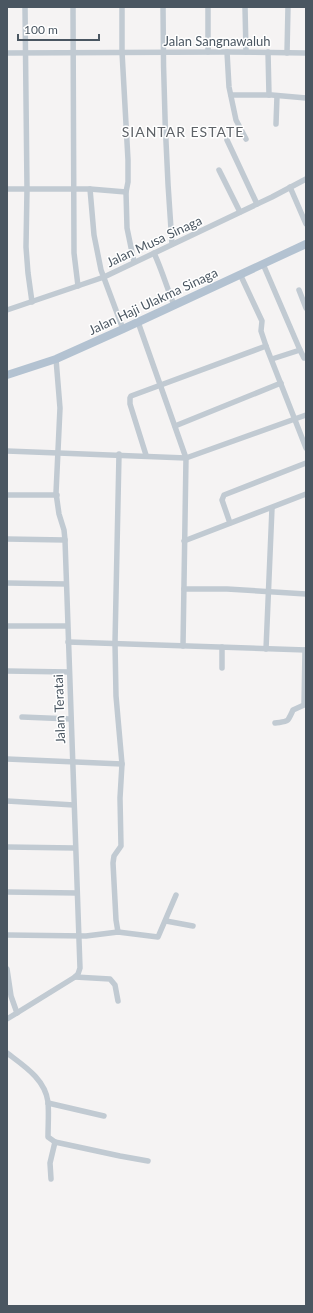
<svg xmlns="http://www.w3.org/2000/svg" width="313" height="1313" viewBox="0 0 313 1313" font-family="Lato,sans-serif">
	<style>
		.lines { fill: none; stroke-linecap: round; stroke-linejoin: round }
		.minor { stroke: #c1cad2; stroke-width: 5.5 }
		.primary { stroke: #b3c2d1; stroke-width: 8 }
		.labels { text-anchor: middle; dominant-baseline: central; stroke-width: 3; stroke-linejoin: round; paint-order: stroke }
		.street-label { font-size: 13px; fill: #4a5661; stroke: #fff }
		.neighbourhood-label { font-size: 14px; letter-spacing: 1px; fill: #5f6368; stroke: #fff }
	</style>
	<rect width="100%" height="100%" fill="#f5f3f3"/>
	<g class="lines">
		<!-- minor -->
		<g class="minor">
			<polyline points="25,7 27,189 26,247 28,273 32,302"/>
			<polyline points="73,7 74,253 78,286"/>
			<polyline points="122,7 122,52 128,160 128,182 126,192 127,228 134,262"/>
			<path d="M163 7C163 86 166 165 172 244"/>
			<polyline points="208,7 208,52"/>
			<polyline points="245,7 246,52"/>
			<polyline points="227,52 229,87 236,120 246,139"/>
			<polyline points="268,52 269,95"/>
			<polyline points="7,53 227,52 306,53"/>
			<polyline points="287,53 288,7"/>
			<polyline points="231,95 272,95 306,98"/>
			<polyline points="276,124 277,96"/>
			<polyline points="227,140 257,204"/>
			<polyline points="219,170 240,212"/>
			<polyline points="290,187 306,224"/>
			<polyline points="7,189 90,189 126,192"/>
			<polyline points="90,189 94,235 101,270 123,329"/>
			<path d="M154 253C162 270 167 288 174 305"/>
			<polyline points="263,264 300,350 304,358 306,358"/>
			<polyline points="240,274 262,321 261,331 266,346 306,448"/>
			<polyline points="299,290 306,308"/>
			<polyline points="7,310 104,277 272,197 306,179"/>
			<polyline points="138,322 186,458 183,646"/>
			<polyline points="272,359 300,350"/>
			<polyline points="175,426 281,383"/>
			<polyline points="7,451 186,458 306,415"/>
			<polyline points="146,455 130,404 130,398 131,396 266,346"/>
			<polyline points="7,495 57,495"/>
			<polyline points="230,523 222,500 224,495 306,463"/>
			<polyline points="7,539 65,540"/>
			<polyline points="184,541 306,494"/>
			<polyline points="7,583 66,584"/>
			<polyline points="184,589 227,589 306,594"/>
			<polyline points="7,626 67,626"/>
			<polyline points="68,642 306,650"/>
			<polyline points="266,649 272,508"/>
			<polyline points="222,668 222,647"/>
			<polyline points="7,671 69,672"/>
			<polyline points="22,717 71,719"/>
			<path d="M275 723C289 721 287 723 293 710L304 705 305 650"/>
			<polyline points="7,759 122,764 116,696 115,643 119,454"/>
			<polyline points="7,801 74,805"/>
			<polyline points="7,847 75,848"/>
			<polyline points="7,892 77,893"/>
			<polyline points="166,921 193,926"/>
			<polyline points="118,932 116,920 113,863 114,856 121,846 120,798 122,764"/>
			<polyline points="7,935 86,936 118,932 158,937 176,895"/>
			<polyline points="7,969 11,996 17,1013"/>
			<polyline points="75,977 110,979 115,985 118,1001"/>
			<polyline points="7,1019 75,977 78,974 80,968 65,540 64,530 59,514 56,493 60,408 56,359"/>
			<path d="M7 1053C24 1066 45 1079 48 1102 49 1113 48 1126 48 1137L55 1142 120 1156 148 1161"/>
			<polyline points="48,1103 104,1116"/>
			<polyline points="51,1179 50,1163 55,1142"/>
		</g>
		<!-- primary -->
		<polyline class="primary" points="7,375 56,359 123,329 306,244"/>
	</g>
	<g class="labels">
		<!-- street labels -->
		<g class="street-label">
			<text x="217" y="41">Jalan Sangnawaluh</text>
			<text transform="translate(154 241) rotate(-25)">Jalan Musa Sinaga</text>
			<text transform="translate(153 301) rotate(-25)">Jalan Haji Ulakma Sinaga</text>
			<text transform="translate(59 709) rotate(-92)">Jalan Teratai</text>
		</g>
		<!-- neighbourhood labels -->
		<g class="neighbourhood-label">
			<text x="183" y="131">SIANTAR ESTATE</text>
		</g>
	</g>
	<!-- border -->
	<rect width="313" height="1313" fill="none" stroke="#4a5661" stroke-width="16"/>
	<!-- scale -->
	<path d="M18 34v6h81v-6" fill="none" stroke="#4a5661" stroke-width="2"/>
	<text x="24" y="34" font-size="12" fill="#4a5661" stroke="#ffffff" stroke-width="3" paint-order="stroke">100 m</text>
</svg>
